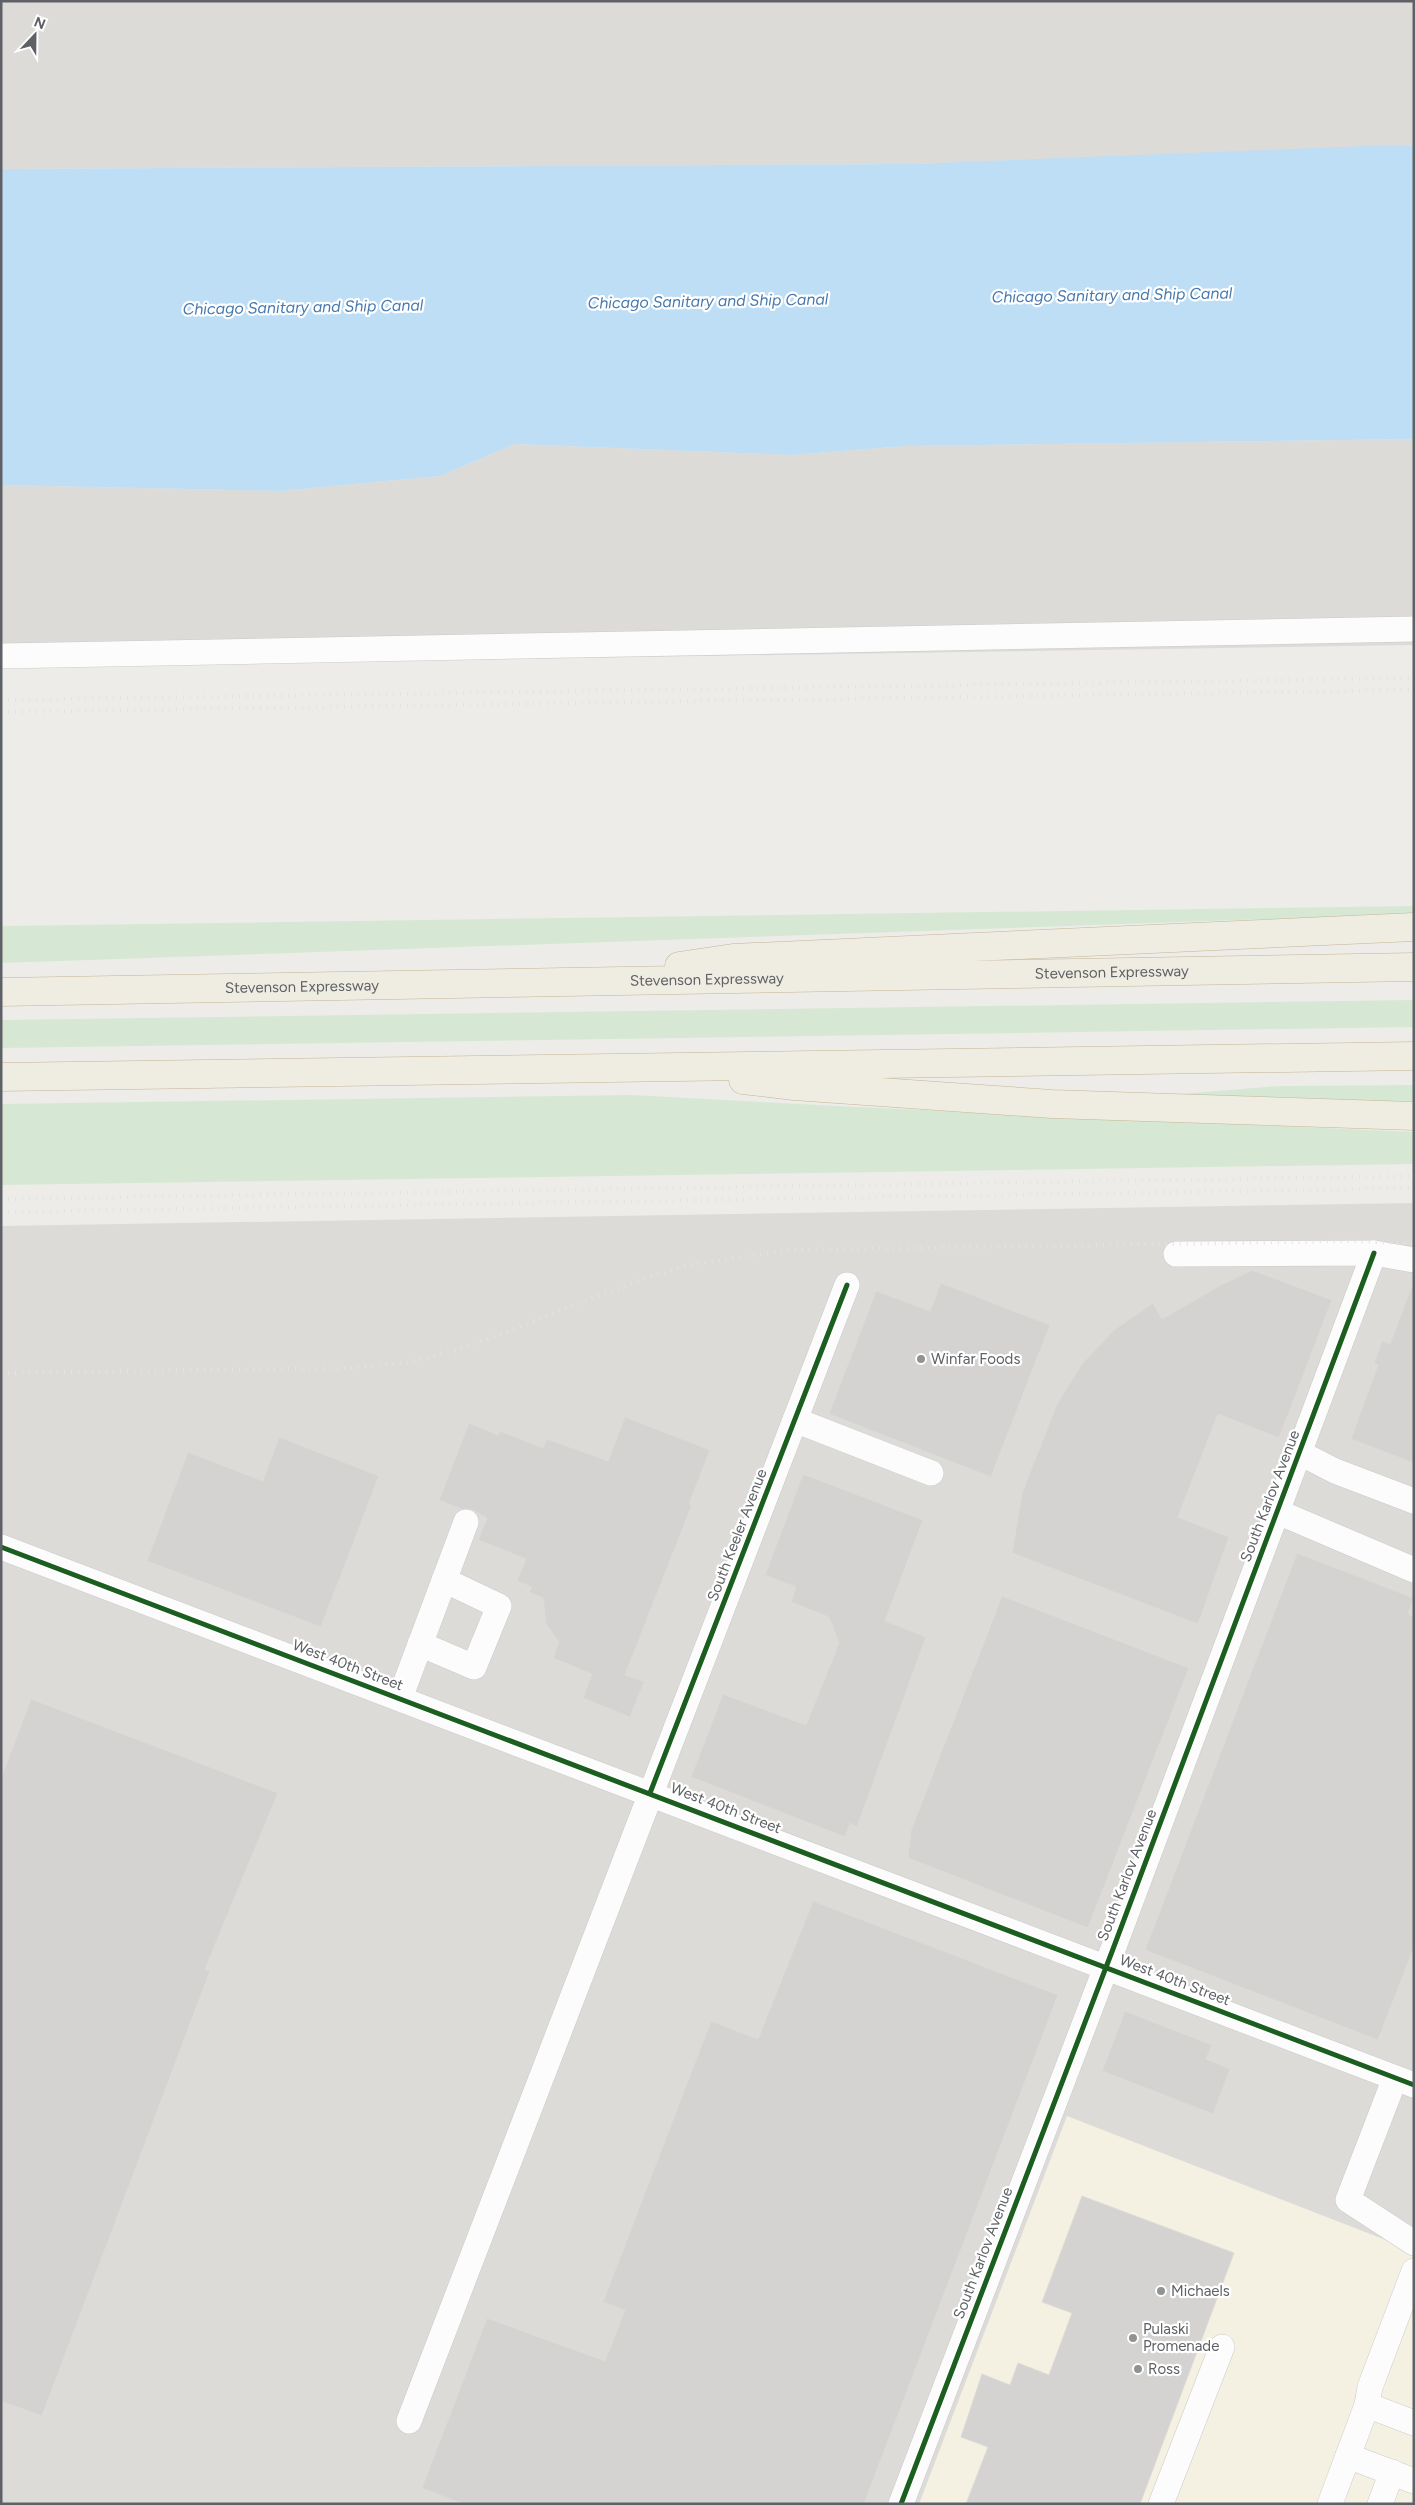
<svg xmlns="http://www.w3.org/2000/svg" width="1415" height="2505" viewBox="0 0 1415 2505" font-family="Figtree,sans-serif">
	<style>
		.commercial { fill: #f5f1e2 }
		.industrial { fill: #dddbd8 }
		.green { fill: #d6e8d4 }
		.water { fill: #bedef5 }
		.building { fill: #d4d3d1; stroke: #dcdbd8 }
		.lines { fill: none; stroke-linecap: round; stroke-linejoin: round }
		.minor-casing { stroke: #cacaca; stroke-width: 26 }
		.highway-casing { stroke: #c4b696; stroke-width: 29 }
		.minor { stroke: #fcfcfc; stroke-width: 25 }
		.highway { stroke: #efece2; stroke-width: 28 }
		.rail { stroke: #e3e3e3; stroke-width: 4; stroke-dasharray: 1 6; stroke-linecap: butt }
		.cycleway-casing { stroke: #fff; stroke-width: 8 }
		.cycleway { stroke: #1b5e20; stroke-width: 5 }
		.poi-dot { fill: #909294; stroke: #fff; stroke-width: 2 }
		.labels { text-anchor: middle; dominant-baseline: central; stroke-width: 4.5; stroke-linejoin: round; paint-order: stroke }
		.street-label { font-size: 15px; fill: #5e6166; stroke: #fff }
		.poi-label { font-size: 15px; fill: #5e6166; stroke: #fff; text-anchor: start }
		.water-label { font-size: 16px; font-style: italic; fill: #4779ae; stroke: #fff }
	</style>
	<rect width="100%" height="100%" fill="#edece8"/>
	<!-- commercial -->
	<polygon class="commercial" points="1067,2116 1414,2251 1414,2504 919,2504"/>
	<!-- industrial -->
	<g class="industrial">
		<polygon points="1,1 1414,1 1414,146 911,164 1,169"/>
		<polygon points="1414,439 1414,645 1,667 1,485 280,491 440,476 515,444 791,455 906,446"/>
		<polygon points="1414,1203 1414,2251 1067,2116 919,2504 1,2504 1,1226"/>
	</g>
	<!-- green -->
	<g class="green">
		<polygon points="1414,906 1414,917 1267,919 1,963 1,926"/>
		<polygon points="1414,1000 1414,1027 1,1048 1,1020"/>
		<polygon points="1414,1085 1414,1101 1265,1101 1168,1095 1279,1086"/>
		<polygon points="630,1095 856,1107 1414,1132 1414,1164 1,1185 1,1104"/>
	</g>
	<!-- water -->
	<polygon class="water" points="1365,146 1414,146 1414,439 906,446 791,455 515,444 440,476 280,491 1,485 1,169 911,164"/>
	<!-- building -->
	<g class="building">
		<polygon points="1252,1270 1332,1300 1279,1438 1218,1414 1178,1517 1229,1537 1198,1624 1012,1553 1022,1493 1057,1404 1082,1364 1114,1330 1153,1303 1162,1319 1221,1285"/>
		<polygon points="941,1283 1050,1325 991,1477 829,1414 876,1291 930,1311"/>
		<polygon points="1412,1286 1414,1286 1414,1463 1351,1439 1378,1365 1374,1363 1382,1341 1390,1344"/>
		<polygon points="625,1417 710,1450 689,1504 692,1505 625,1675 644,1682 630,1717 583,1698 592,1674 553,1658 559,1642 546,1624 543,1598 529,1592 532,1587 517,1581 526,1559 478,1540 487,1518 471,1509 462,1509 439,1500 469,1423 498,1435 500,1431 543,1448 547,1439 608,1461"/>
		<polygon points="279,1437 379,1476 321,1627 147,1561 188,1452 263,1481"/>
		<polygon points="803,1474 923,1520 885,1621 926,1637 857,1827 850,1823 845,1837 691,1777 723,1694 806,1725 839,1643 829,1617 791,1602 796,1587 765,1575"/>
		<polygon points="1297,1553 1414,1598 1408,1614 1414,1617 1414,1947 1378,2040 1145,1950"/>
		<polygon points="1002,1596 1189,1668 1088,1928 908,1858 911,1830"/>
		<polygon points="31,1699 278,1793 205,1969 210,1971 42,2416 1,2401 1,1778"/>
		<polygon points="813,1901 1058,1995 864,2504 463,2504 422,2488 487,2318 605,2361 625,2310 603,2302 711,2021 758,2039"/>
		<polygon points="1125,2011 1212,2045 1206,2059 1230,2069 1213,2114 1102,2071"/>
		<polygon points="1082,2196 1234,2253 1140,2504 966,2504 988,2447 961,2437 982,2374 1010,2385 1018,2363 1049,2375 1072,2313 1042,2302"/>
	</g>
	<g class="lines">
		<!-- minor casing -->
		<g class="minor-casing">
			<g id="minor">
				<polyline points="1,656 1414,629"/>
				<polyline points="1176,1254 1374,1253 1414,1260"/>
				<polyline points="795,1420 931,1473"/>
				<polyline points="1300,1453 1335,1471 1414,1501"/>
				<polyline points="1278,1512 1414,1570"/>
				<polyline points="1,1547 1414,2085"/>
				<polyline points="420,1644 474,1667 499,1606 444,1580"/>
				<polyline points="400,1698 466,1522"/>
				<polyline points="1395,2078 1348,2200 1414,2243"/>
				<polyline points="1414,2271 1370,2387 1367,2405 1414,2423"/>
				<polyline points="409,2421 847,1285"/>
				<polyline points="1348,2456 1414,2481"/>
				<polyline points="901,2504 1113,1949 1374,1253"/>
				<polyline points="1161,2504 1222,2347"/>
				<polyline points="1330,2504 1367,2405"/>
				<polyline points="1380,2504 1392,2472"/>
			</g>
		</g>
		<!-- highway casing -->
		<g class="highway-casing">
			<g id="highway">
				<polyline points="679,966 733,958 1414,927"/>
				<path id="s1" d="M1 992 1414 967"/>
				<polyline points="1,1077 1414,1056"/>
				<polyline points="743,1080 794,1086 1052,1104 1414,1116"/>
			</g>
		</g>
		<!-- minor -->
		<use href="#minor" class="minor"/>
		<!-- highway -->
		<use href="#highway" class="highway"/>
		<!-- rail -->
		<g class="rail">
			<polyline points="1,700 1414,678"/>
			<polyline points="1,712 1414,690"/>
			<polyline points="1,1199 1414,1176"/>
			<polyline points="1,1212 1414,1188"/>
			<polyline points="1,1373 348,1368 406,1363 464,1348 643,1279 689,1265 788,1250 1354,1241 1414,1244"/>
		</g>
		<!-- cycleway casing -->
		<g class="cycleway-casing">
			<g id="cycleway">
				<polyline points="1,1547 1414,2085"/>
				<polyline points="650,1793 847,1285"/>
				<polyline points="901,2504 1113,1949 1374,1253"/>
			</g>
		</g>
		<!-- cycleway -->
		<use href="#cycleway" class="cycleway"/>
	</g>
	<!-- markers -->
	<g class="poi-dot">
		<circle cx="921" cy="1359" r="5"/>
		<circle cx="1161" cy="2291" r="5"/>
		<circle cx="1133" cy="2338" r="5"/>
		<circle cx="1138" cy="2369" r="5"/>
	</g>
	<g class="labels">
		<!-- street labels -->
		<g class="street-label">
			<text stroke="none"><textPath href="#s1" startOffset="1111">Stevenson Expressway</textPath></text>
			<text stroke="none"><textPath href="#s1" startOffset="706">Stevenson Expressway</textPath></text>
			<text stroke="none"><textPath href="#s1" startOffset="301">Stevenson Expressway</textPath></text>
			<text transform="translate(1270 1496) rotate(-69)">South Karlov Avenue</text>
			<text transform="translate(737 1535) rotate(-69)">South Keeler Avenue</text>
			<text transform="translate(348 1665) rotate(21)">West 40th Street</text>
			<text transform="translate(726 1808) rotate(21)">West 40th Street</text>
			<text transform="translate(1127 1875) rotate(-69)">South Karlov Avenue</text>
			<text transform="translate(1175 1980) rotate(21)">West 40th Street</text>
			<text transform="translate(983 2253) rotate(-69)">South Karlov Avenue</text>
		</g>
		<!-- poi labels -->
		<g class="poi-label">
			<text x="931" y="1359">Winfar Foods</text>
			<text x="1171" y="2291">Michaels</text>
			<text x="1143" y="2329">Pulaski<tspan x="1143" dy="17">Promenade</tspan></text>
			<text x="1148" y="2369">Ross</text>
		</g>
		<!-- water labels -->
		<g class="water-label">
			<text transform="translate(1112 295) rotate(-1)">Chicago Sanitary and Ship Canal</text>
			<text transform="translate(708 301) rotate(-1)">Chicago Sanitary and Ship Canal</text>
			<text transform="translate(303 307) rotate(-1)">Chicago Sanitary and Ship Canal</text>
		</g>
	</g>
	<!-- border -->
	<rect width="1415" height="2505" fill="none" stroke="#5e6166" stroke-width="5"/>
	<!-- north arrow -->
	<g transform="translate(35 35) rotate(22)" stroke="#ffffff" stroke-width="4" paint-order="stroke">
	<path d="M0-4L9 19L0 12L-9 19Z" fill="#5e6166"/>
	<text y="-8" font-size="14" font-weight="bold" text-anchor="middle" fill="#5e6166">N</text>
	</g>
</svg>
